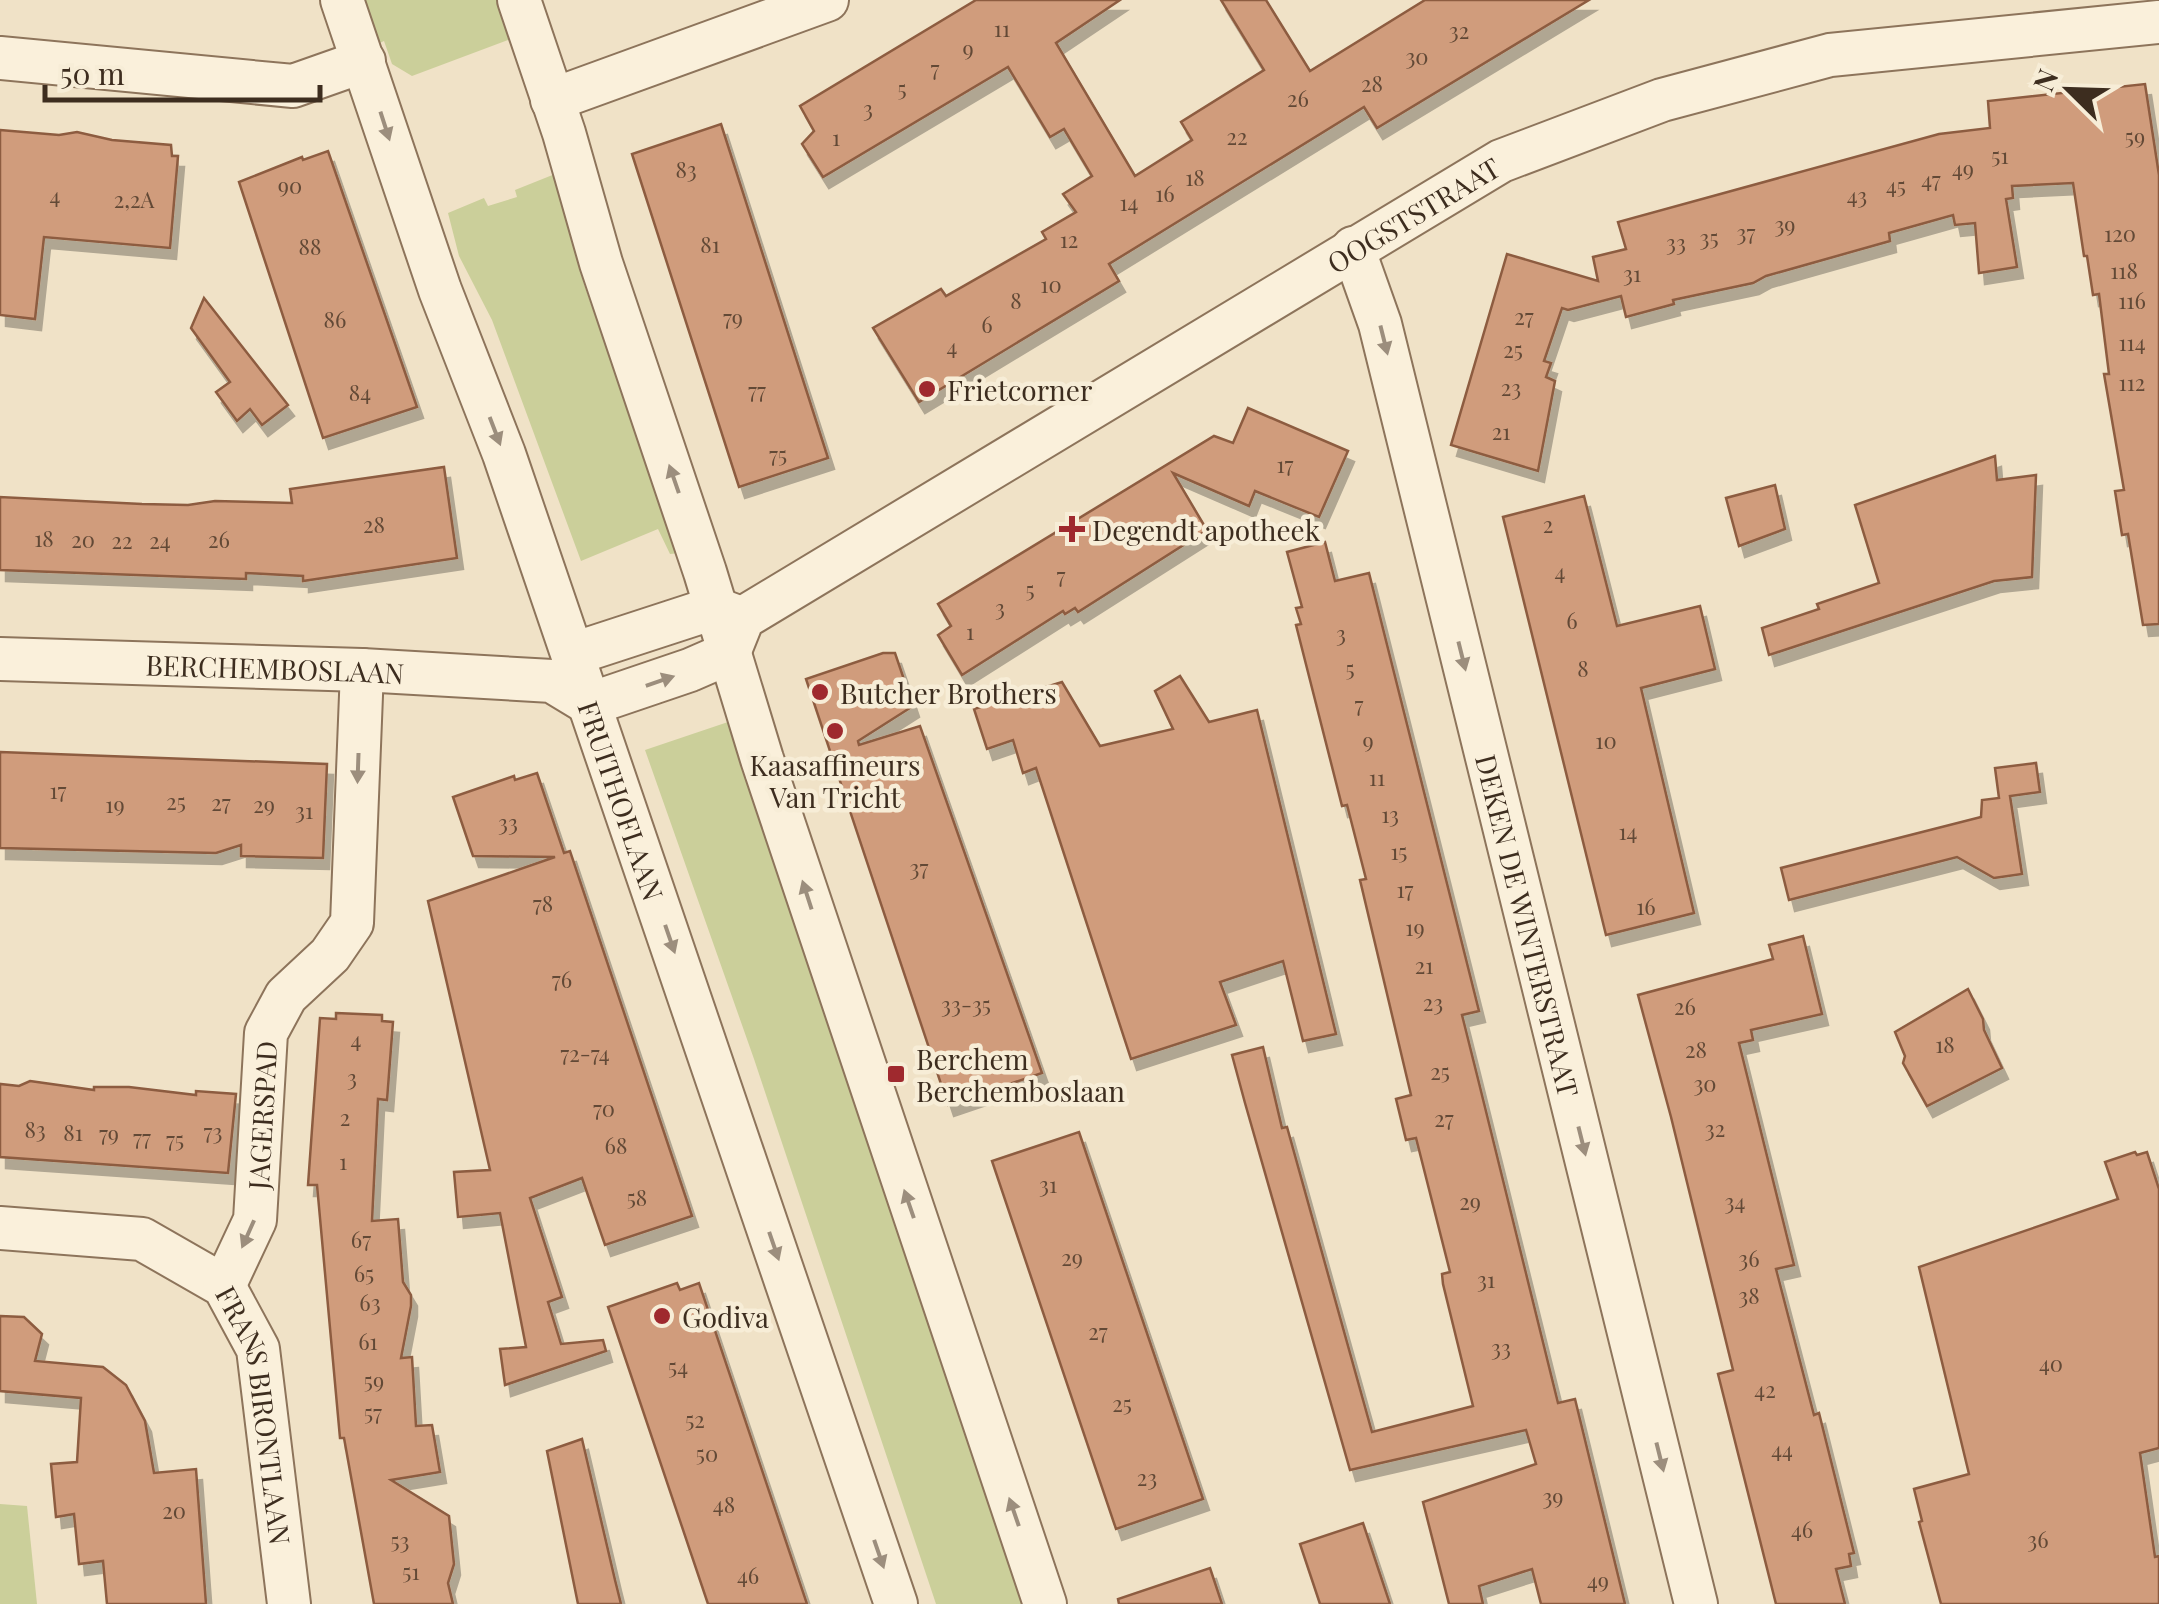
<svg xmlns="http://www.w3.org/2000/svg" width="2159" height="1604" viewBox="0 0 2159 1604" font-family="'Playfair Display',serif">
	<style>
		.green { fill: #cbcf9a }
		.building { fill: #d09c7c; stroke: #8d5c40; stroke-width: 2.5; filter: url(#shadow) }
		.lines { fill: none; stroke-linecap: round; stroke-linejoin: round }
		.minor-casing { stroke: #8d745b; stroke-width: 46 }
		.minor { stroke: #faf0db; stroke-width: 42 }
		.oneway { fill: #9c8e7d }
		.poi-dot { fill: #9f292e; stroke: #f7edd7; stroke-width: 4 }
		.labels { text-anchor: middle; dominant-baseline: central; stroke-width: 9; stroke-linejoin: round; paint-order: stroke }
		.number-label { font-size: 22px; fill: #624936 }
		.street-label { font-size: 28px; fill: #3d2d1f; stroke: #f7edd7 }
		.poi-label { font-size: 28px; fill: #3d2d1f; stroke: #f7edd7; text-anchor: start }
	</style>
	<defs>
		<filter id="shadow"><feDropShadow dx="6" dy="11" stdDeviation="0" flood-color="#0004"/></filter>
	</defs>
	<rect width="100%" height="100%" fill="#f0e2c7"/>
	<!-- green -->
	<g class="green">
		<polygon points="350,0 504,0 521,35 412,76 392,64 384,41 364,50"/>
		<polygon points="565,170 584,284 643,454 689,552 670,554 658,529 581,561 492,320 459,256 448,213 484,198 488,206 517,197 515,190"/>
		<polygon points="728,722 1026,1604 936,1604 754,1059 645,750"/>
		<polygon points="0,1504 27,1506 37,1604 0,1604"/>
	</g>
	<!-- building -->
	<g class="building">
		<polygon points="976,0 1120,0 1056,43 1135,176 1192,140 1181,122 1264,70 1221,0 1266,0 1310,71 1425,0 1589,0 1377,128 1364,107 1109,264 1119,281 919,402 873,328 941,289 946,296 1046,239 1042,232 1076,212 1063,194 1092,176 1064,129 1050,137 1008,67 823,177 802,144 814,131 800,106"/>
		<polygon points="2145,84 2159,175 2159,624 2143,625 2128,534 2122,535 2115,491 2124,490 2104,374 2109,374 2099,294 2093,295 2087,256 2084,256 2073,183 2012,186 2013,198 2006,199 2017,267 1979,273 1975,223 1955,225 1953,215 1889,233 1890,241 1766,276 1753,283 1673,300 1674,304 1626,317 1621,296 1568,310 1562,308 1544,361 1551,363 1546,377 1555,381 1538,471 1451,445 1507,254 1598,281 1593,257 1626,249 1618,222 1939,134 1990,128 1988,101"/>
		<polygon points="721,124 828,458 739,487 632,154"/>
		<polygon points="0,130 59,135 77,132 112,140 171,145 172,156 178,156 170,248 44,237 35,319 0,315"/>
		<polygon points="328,151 417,407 323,438 239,182 302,157 303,160"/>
		<polygon points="204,298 288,405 262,425 250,409 237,421 216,392 230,382 191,328"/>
		<polygon points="1248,408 1348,451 1319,517 1255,491 1249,506 1173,473 1207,530 1078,612 1075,608 1065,614 1063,611 962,675 938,635 951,626 938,604 1214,436 1233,443"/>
		<polygon points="1995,456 1997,480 2036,475 2032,577 1994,581 1769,655 1762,628 1819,609 1817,604 1879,583 1855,505"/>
		<polygon points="444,467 457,558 303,581 303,576 246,573 246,579 0,570 0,497 142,504 188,505 215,501 292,503 290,489"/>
		<polygon points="1775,485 1785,529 1739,546 1726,498"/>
		<polygon points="1584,496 1617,626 1700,606 1715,669 1641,688 1694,913 1606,935 1503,517"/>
		<polygon points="1325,542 1335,581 1369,573 1479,1011 1462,1015 1478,1079 1558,1403 1575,1399 1625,1604 1541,1604 1532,1569 1479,1586 1483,1604 1449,1604 1423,1502 1536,1464 1526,1430 1350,1470 1245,1103 1232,1055 1263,1047 1282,1128 1287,1127 1372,1432 1473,1406 1443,1284 1442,1274 1450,1272 1416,1138 1406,1140 1396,1099 1411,1095 1360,880 1366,879 1347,805 1342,806 1296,625 1301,624 1296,608 1302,607 1287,552"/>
		<polygon points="883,653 895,653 913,706 858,741 859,745 920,726 1042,1073 948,1105 806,679"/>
		<polygon points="1180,676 1209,722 1257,710 1336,1034 1303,1041 1283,961 1220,982 1236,1025 1131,1059 1036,768 1023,773 1013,740 987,749 974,709 1062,682 1100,746 1173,729 1155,691"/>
		<polygon points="0,752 327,764 323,858 241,856 241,845 216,853 0,848"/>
		<polygon points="2036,763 2040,792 2010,796 2022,874 1994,878 1957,857 1789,900 1781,868 1981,817 1982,800 1999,798 1995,768"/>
		<polygon points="537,773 564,853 570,851 692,1216 605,1245 582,1178 530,1198 562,1297 548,1302 561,1344 603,1340 606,1351 505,1385 500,1349 526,1347 500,1213 458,1217 454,1172 490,1170 428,901 555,857 473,856 453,797 514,776 515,780"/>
		<polygon points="1803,936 1822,1014 1751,1030 1753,1040 1739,1043 1794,1265 1776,1269 1814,1415 1819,1413 1854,1553 1849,1554 1851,1566 1836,1569 1845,1604 1776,1604 1718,1374 1733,1370 1671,1117 1638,995 1773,959 1769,945"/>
		<polygon points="1968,989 1983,1019 1984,1030 2002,1068 1927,1106 1903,1063 1905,1056 1895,1032"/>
		<polygon points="336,1013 382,1015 382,1021 393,1022 387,1100 378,1099 372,1221 398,1219 403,1282 411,1295 411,1306 401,1358 412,1357 416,1426 432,1425 440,1472 391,1480 449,1516 454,1564 448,1583 453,1604 374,1604 344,1438 340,1438 317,1185 308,1185 320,1018 336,1019"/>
		<polygon points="30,1081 94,1090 94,1087 129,1087 196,1095 196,1091 236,1094 228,1173 0,1157 0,1084 19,1086"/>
		<polygon points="1079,1132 1203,1499 1116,1529 992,1161"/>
		<polygon points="2135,1152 2137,1155 2147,1152 2159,1189 2159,1448 2140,1453 2155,1557 2159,1556 2159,1604 1941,1604 1919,1522 1922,1521 1914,1489 1969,1474 1919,1267 2118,1199 2105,1162"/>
		<polygon points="677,1283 680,1290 699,1283 807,1604 708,1604 608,1307"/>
		<polygon points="0,1316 24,1317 42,1334 35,1361 103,1367 126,1385 145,1421 154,1473 196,1469 206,1604 107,1604 103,1561 79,1564 74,1514 56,1517 51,1464 77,1462 81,1398 0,1391"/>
		<polygon points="582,1439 615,1580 621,1604 578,1604 547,1451"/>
		<polygon points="1363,1523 1390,1604 1320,1604 1300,1544"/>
		<polygon points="1210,1568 1222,1604 1119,1604 1118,1599"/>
	</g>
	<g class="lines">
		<!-- minor casing -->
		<g class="minor-casing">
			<g id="minor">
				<path id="s1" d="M342 0 440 290 504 454 896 1604"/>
				<polyline points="519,0 564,133 601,263 705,572 762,759 1045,1604"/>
				<polyline points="0,58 293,86 364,61"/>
				<polyline points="552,100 827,0"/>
				<path id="s2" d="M1353 248 1380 324 1696 1604"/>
				<polyline points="573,654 714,608 738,617"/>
				<path id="s3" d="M0 659 362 670 552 681 590 704"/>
				<path id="s4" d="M590 704 690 670 729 653 743 618 1501 161 1662 100 1830 55 2159 22"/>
				<path id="s5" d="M0 1228 142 1239 224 1286 258 1349 289 1604"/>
				<path id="s6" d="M224 1286 255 1220 266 1033 286 996 330 955 352 923 362 670"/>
			</g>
		</g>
		<!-- minor -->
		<use href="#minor" class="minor"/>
	</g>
	<!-- one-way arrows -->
	<defs><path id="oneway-solid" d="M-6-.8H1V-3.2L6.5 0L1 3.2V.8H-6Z" transform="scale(2.5)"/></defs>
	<g class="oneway">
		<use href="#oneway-solid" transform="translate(385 126) rotate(72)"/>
		<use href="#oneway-solid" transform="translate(1384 340) rotate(76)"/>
		<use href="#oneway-solid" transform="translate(495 431) rotate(69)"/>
		<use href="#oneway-solid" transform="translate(674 479) rotate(-109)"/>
		<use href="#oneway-solid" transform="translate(1462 656) rotate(76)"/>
		<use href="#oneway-solid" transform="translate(660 681) rotate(-19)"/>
		<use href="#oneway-solid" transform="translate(358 768) rotate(92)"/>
		<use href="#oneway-solid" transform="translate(807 895) rotate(-108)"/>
		<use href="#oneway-solid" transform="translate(670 939) rotate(71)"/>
		<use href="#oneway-solid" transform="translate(1582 1141) rotate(76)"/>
		<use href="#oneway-solid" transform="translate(909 1204) rotate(-109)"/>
		<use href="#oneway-solid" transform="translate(248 1234) rotate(114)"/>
		<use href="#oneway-solid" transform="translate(774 1246) rotate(71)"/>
		<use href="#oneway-solid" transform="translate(1660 1457) rotate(76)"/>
		<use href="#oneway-solid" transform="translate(1014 1512) rotate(-109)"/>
		<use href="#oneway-solid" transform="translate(879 1554) rotate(71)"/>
	</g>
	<!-- markers -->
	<g class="poi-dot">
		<circle cx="927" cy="389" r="10"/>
		<path d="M1067 514h10v10h10v10h-10v10h-10v-10h-10v-10h10z"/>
		<circle cx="820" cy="692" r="10"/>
		<circle cx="835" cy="731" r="10"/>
		<rect x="886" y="1064" width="20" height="20" rx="5"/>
		<circle cx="662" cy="1316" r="10"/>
	</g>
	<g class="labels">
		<!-- number labels -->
		<g class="number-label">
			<text x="1002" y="28">11</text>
			<text x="1459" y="30">32</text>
			<text x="968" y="48">9</text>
			<text x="1417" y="56">30</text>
			<text x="935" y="68">7</text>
			<text x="1372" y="83">28</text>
			<text x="902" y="88">5</text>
			<text x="1298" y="98">26</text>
			<text x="868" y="108">3</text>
			<text x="1237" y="136">22</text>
			<text x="2135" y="136">59</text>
			<text x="836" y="137">1</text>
			<text x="2000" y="155">51</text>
			<text x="1963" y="168">49</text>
			<text x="686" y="169">83</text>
			<text x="1195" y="177">18</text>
			<text x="1931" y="179">47</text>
			<text x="290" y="185">90</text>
			<text x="1896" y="185">45</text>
			<text x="1165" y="193">16</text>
			<text x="55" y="195">4</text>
			<text x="1857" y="195">43</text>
			<text x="134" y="199">2,2A</text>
			<text x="1129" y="202">14</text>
			<text x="1785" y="224">39</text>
			<text x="1746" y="232">37</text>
			<text x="2120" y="233">120</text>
			<text x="1709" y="237">35</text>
			<text x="1069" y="239">12</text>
			<text x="1676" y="242">33</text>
			<text x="710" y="244">81</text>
			<text x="310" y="246">88</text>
			<text x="2124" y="270">118</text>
			<text x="1632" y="273">31</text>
			<text x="1051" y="284">10</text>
			<text x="1016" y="300">8</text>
			<text x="2132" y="300">116</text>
			<text x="1524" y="316">27</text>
			<text x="733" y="317">79</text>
			<text x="335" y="319">86</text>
			<text x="987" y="324">6</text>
			<text x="2132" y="342">114</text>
			<text x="952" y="346">4</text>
			<text x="1513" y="349">25</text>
			<text x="2132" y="382">112</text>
			<text x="1511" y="387">23</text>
			<text x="757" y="390">77</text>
			<text x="360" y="392">84</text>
			<text x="1501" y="431">21</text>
			<text x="778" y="454">75</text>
			<text x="1285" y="464">17</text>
			<text x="374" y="524">28</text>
			<text x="1548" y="524">2</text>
			<text x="44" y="538">18</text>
			<text x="83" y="539">20</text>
			<text x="219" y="539">26</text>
			<text x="122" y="540">22</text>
			<text x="160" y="540">24</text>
			<text x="1560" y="571">4</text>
			<text x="1061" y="575">7</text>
			<text x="1030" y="589">5</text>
			<text x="1000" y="607">3</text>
			<text x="1572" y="620">6</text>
			<text x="970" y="631">1</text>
			<text x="1341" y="633">3</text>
			<text x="1350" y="668">5</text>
			<text x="1583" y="668">8</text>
			<text x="1359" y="704">7</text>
			<text x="1368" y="740">9</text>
			<text x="1606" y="740">10</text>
			<text x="1377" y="777">11</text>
			<text x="58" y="790">17</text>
			<text x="176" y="801">25</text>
			<text x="221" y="802">27</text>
			<text x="115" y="804">19</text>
			<text x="264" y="804">29</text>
			<text x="304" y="810">31</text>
			<text x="1390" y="814">13</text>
			<text x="508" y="822">33</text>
			<text x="1628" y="831">14</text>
			<text x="1399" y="851">15</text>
			<text x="919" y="867">37</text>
			<text x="1405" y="889">17</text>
			<text x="543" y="903">78</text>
			<text x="1646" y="906">16</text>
			<text x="1415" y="927">19</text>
			<text x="1424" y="965">21</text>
			<text x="562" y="979">76</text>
			<text x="1433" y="1002">23</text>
			<text x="966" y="1004">33-35</text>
			<text x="1685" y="1006">26</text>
			<text x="356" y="1039">4</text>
			<text x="1945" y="1044">18</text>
			<text x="1696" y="1049">28</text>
			<text x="585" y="1053">72-74</text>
			<text x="1440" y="1071">25</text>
			<text x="352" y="1077">3</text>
			<text x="1705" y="1083">30</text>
			<text x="604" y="1108">70</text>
			<text x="345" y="1117">2</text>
			<text x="1444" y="1118">27</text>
			<text x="1715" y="1128">32</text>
			<text x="35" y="1129">83</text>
			<text x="213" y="1131">73</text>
			<text x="73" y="1132">81</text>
			<text x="109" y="1133">79</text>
			<text x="142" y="1137">77</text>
			<text x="175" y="1139">75</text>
			<text x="616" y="1145">68</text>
			<text x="343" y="1161">1</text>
			<text x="1048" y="1184">31</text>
			<text x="637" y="1197">58</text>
			<text x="1470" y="1201">29</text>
			<text x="1735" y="1201">34</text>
			<text x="361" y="1239">67</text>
			<text x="1072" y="1257">29</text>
			<text x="1749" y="1258">36</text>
			<text x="364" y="1273">65</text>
			<text x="1486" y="1279">31</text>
			<text x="1749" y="1295">38</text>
			<text x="370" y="1302">63</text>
			<text x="1098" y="1331">27</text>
			<text x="368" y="1341">61</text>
			<text x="1501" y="1347">33</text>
			<text x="2051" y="1363">40</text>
			<text x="678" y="1366">54</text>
			<text x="374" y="1380">59</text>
			<text x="1765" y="1389">42</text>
			<text x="1122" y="1403">25</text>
			<text x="373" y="1412">57</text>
			<text x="695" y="1419">52</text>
			<text x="1782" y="1449">44</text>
			<text x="707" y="1453">50</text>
			<text x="1147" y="1477">23</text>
			<text x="1553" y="1496">39</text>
			<text x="724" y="1504">48</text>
			<text x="174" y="1510">20</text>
			<text x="1802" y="1529">46</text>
			<text x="2038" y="1539">36</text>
			<text x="400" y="1540">53</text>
			<text x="411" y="1571">51</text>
			<text x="748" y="1575">46</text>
			<text x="1598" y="1580">49</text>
		</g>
		<!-- street labels -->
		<g class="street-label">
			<text stroke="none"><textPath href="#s4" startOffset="968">OOGSTSTRAAT</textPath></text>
			<text stroke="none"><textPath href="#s3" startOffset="275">BERCHEMBOSLAAN</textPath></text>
			<text stroke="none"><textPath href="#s1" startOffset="848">FRUITHOFLAAN</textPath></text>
			<text stroke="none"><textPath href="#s2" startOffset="700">DEKEN DE WINTERSTRAAT</textPath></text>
			<text stroke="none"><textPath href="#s6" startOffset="178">JAGERSPAD</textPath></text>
			<text stroke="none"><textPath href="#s5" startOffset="372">FRANS BIRONTLAAN</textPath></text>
		</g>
		<!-- poi labels -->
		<g class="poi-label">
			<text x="947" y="389">Frietcorner</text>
			<text x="1092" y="529">Degendt apotheek</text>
			<text x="840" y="692">Butcher Brothers</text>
			<text x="835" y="764" text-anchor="middle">Kaasaffineurs<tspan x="835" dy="32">Van Tricht</tspan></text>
			<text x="916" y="1058">Berchem<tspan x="916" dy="32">Berchemboslaan</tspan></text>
			<text x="682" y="1316">Godiva</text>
		</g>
	</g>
	<!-- north arrow -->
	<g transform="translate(2069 90) rotate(293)" stroke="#f7edd7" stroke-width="8" paint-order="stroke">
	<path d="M0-8L18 38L0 25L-18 38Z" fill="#3d2d1f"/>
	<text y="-15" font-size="28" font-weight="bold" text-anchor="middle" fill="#3d2d1f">N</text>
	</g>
	<!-- scale -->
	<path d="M45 85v15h275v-15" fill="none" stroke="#3d2d1f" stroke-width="5"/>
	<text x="60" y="85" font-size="30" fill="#3d2d1f" stroke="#f7edd7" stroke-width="8" paint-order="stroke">50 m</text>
</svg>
